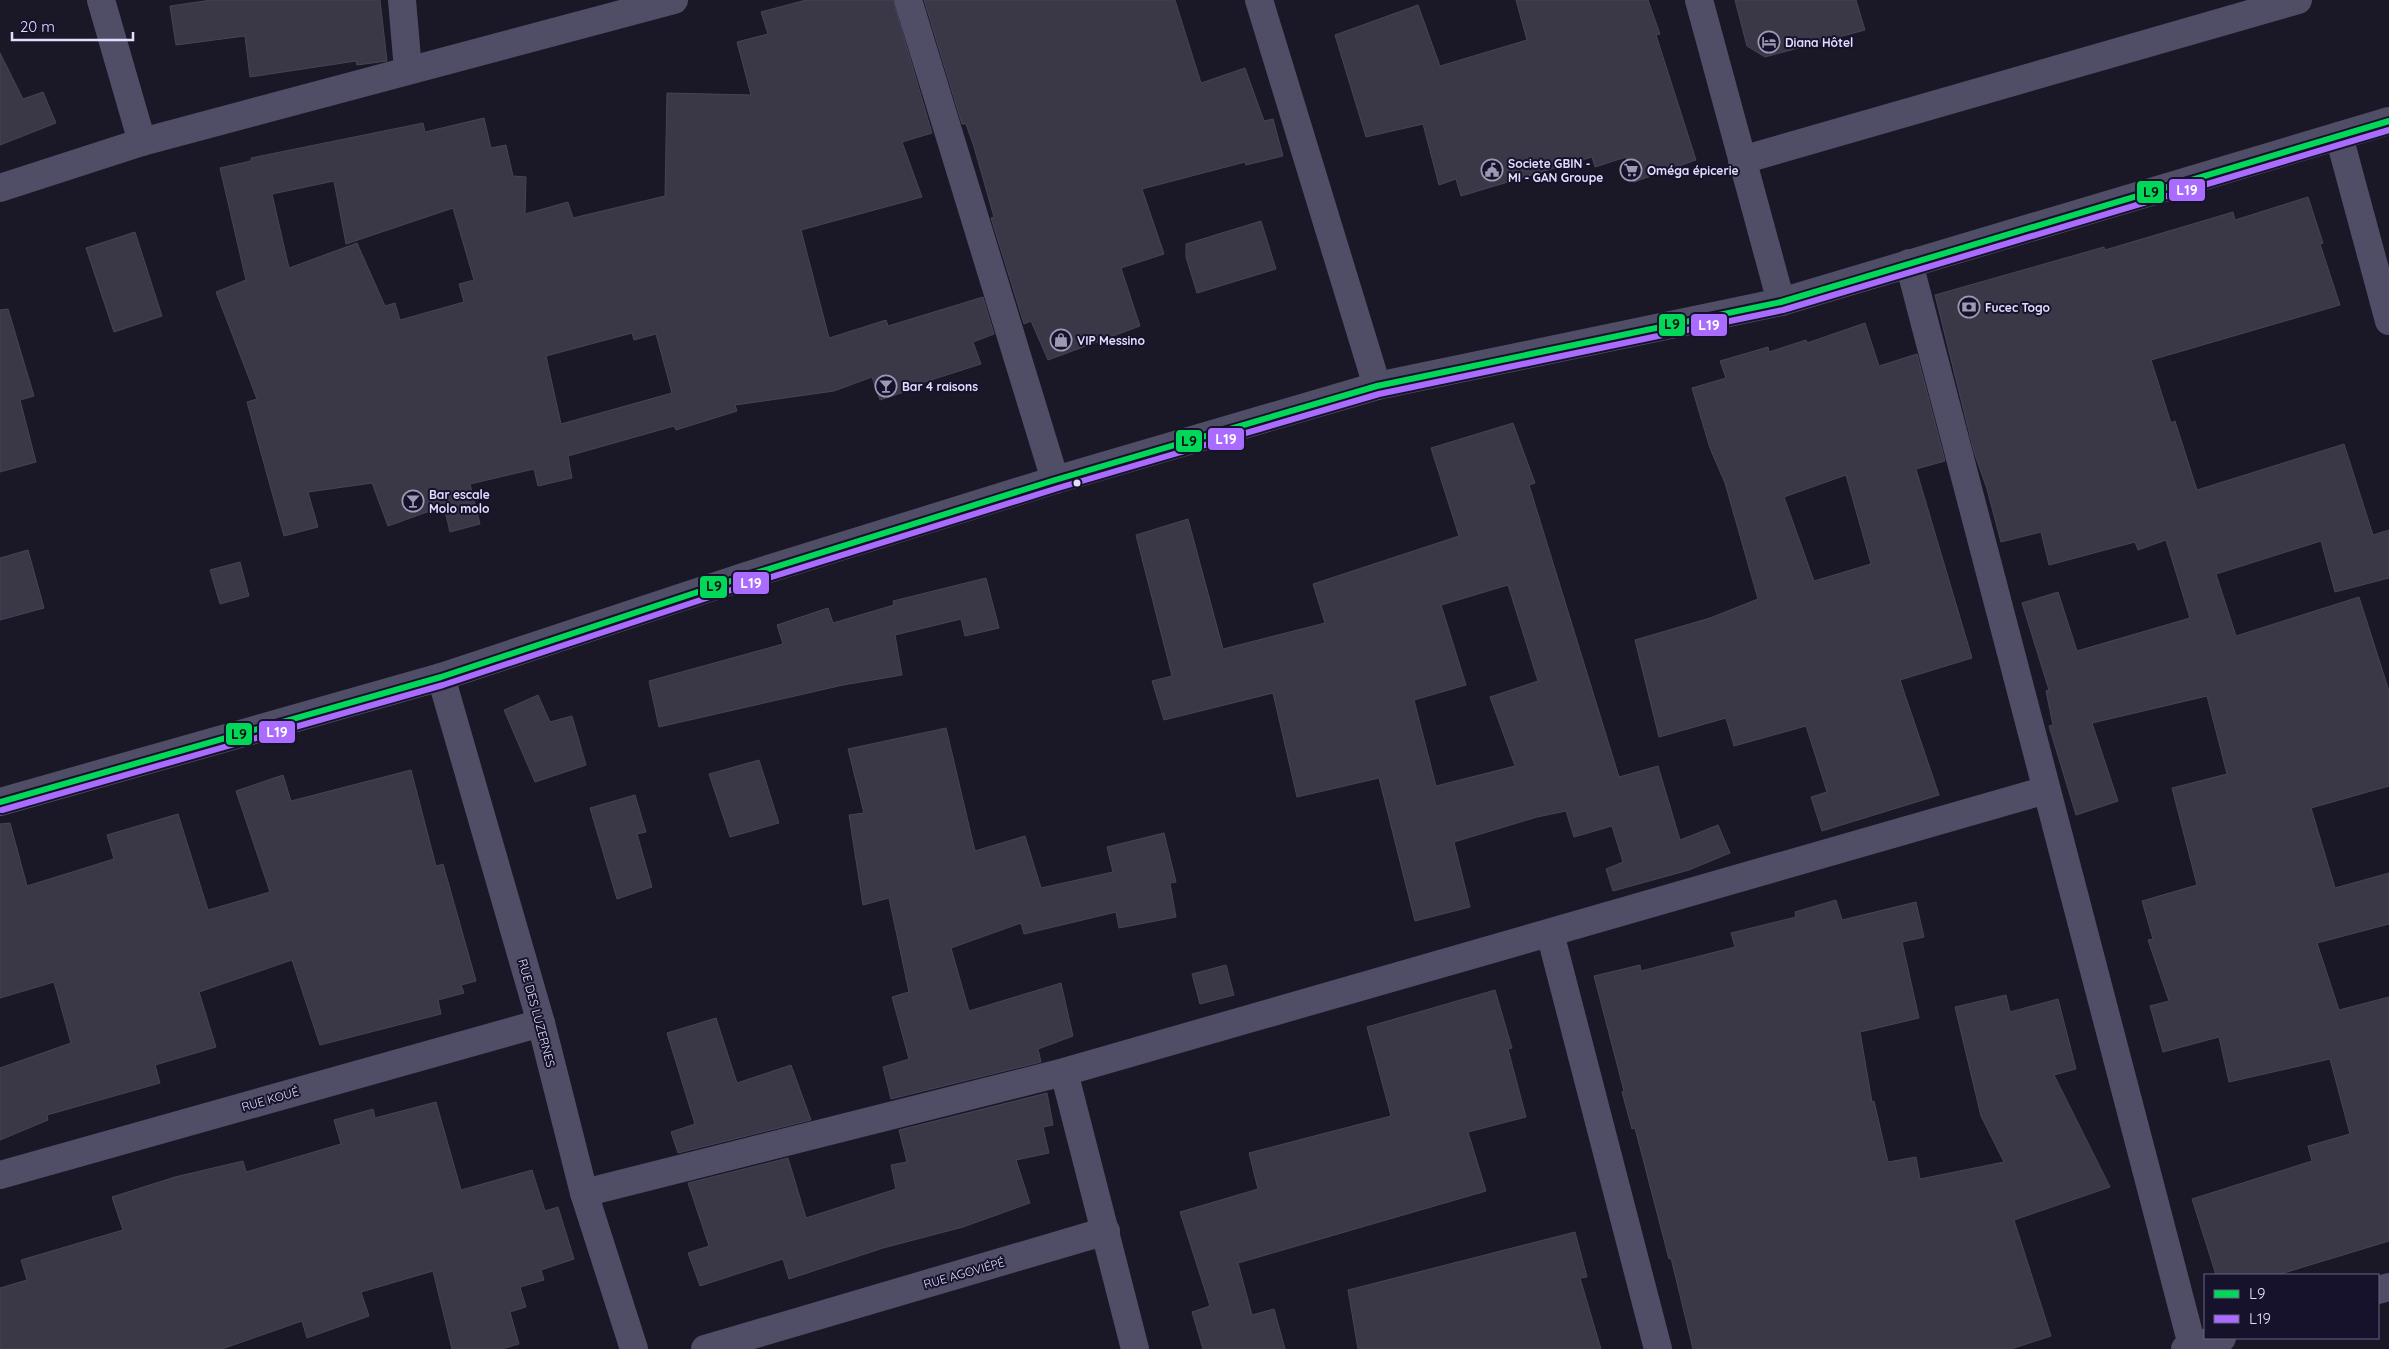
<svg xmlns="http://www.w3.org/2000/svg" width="2389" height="1349" viewBox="0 0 2389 1349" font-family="Quicksand,sans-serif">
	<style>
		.building { fill: #3a3747; stroke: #474358; fill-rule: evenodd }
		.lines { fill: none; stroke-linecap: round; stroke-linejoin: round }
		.minor { stroke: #4f4e66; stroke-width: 28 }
		.bus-1-casing { stroke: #17122c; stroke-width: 10 }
		.bus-2-casing { stroke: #17122c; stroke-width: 10 }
		.bus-1 { stroke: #01d758; stroke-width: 6 }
		.bus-2 { stroke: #a96cfe; stroke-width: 6 }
		.bus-dot { fill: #e2deff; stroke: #17122c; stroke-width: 2 }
		.labels { text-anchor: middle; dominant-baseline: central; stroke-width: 4; stroke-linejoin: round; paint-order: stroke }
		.poi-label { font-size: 12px; font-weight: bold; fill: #e2deff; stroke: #17122c; text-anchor: start }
		.street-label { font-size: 12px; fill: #e2deff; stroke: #17122c }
		.line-badge { stroke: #17122c; stroke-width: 2 }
		.badge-label { font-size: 14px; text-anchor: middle; font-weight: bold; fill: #fff }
		.pale-badge-label { font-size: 14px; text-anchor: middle; font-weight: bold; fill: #111 }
	</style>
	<rect width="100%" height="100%" fill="#1a1826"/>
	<!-- building -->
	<g class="building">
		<polygon points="212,0 380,0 387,61 357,65 356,61 250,77 245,36 176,45 170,6"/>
		<path d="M806 0H893L932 133 902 142 922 197 801 230 829 338 886 320 888 326 983 297 994 334 973 342 981 364 909 387 910 390 880 400 872 377 834 391 735 405 737 411 676 430 674 426 568 456 572 478 538 486 534 469 470 484 480 524 450 532 444 506 388 526 372 483 308 492 318 527 284 536 247 402 257 399 216 292 246 280 220 168 251 161V158L423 123 425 132 484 118 491 148 506 145 513 176 526 177 525 214 568 202 573 218 665 196 667 93 751 95 737 42 768 34 761 12ZM334 181 346 244 453 208 474 280 459 284 464 302 400 320 395 303 385 306 357 243 289 268 272 194ZM632 333 634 340 656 334 672 393 561 424 546 356Z"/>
		<polygon points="924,0 1175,0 1201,83 1245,68 1264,121 1273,119 1283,156 1246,165 1245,162 1142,189 1164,254 1121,268 1140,326 1048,360 1031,321 1024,324 991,218 994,217 974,147 966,124 962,124"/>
		<polygon points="1516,0 1648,0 1660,34 1656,35 1696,160 1634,182 1626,157 1595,167 1592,157 1461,196 1456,179 1439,185 1423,124 1366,137 1335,35 1418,5 1440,66 1527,40"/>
		<polygon points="1735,0 1856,0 1865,30 1765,57 1747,46"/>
		<polygon points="0,53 23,99 43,92 56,123 0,145"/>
		<polygon points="2308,197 2323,243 2320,244 2340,305 2151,360 2171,423 2175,421 2197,490 2344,444 2373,535 2389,530 2389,578 2335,592 2321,541 2216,574 2236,636 2359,597 2389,691 2389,786 2311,808 2335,888 2389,873 2389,924 2317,943 2339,1010 2389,997 2389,1241 2277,1275 2216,1275 2192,1199 2312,1161 2308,1146 2350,1134 2330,1059 2229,1082 2219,1037 2163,1052 2150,1006 2169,1001 2148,940 2153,939 2142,901 2197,885 2172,788 2227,774 2207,696 2092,723 2118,801 2076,815 2049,726 2053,725 2046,691 2049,690 2022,603 2058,592 2077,651 2190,618 2166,540 2138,550 2135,542 2049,565 2041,532 2001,542 1987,489 1974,452 1935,295 2104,247 2105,250 2233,212 2235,220"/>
		<polygon points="1261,221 1276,269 1197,293 1186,257 1186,244"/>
		<polygon points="135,232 162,316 114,332 86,248"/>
		<polygon points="8,309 34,396 20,400 36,462 0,472 0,310"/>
		<path d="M1865 323 1879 366 1917 354 1945 461 1916 469 1972 658 1900 680 1939 795 1822 831 1811 797 1827 792 1806 726 1734 746 1726 718 1659 737 1635 640 1710 618 1758 599 1725 483 1710 448 1692 388 1726 378 1720 361 1768 347 1769 352 1806 340 1807 343ZM1846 475 1871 564 1814 581 1784 497Z"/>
		<path d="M1513 423 1535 483 1529 485 1619 777 1658 766 1680 840 1718 825 1730 853 1689 870 1613 891 1606 869 1623 862 1612 826 1574 837 1566 811 1537 817 1454 842 1470 907 1415 921 1379 778 1297 797 1273 693 1164 720 1152 681 1172 676 1136 535 1188 519 1223 649 1325 623 1313 584 1459 536 1431 448ZM1508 585 1538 681 1490 697 1515 766 1436 786 1414 700 1466 685 1441 605Z"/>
		<polygon points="28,550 44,608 0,620 0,558"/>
		<polygon points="240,562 249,596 220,604 210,570"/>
		<polygon points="986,578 999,628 965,636 961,619 895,635 902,675 843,685 659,727 649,681 783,644 777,625 828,608 833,623 894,605 893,601"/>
		<polygon points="538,695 550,722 572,716 586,765 535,782 504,710"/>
		<polygon points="946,728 975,851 1025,836 1041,888 1113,872 1107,847 1164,833 1176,882 1170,883 1176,917 1119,928 1116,912 1024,934 1021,923 951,948 969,1011 1061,983 1073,1036 1038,1049 1041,1062 891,1099 883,1067 909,1059 892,997 909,992 889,898 863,905 849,815 864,813 848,749"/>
		<polygon points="759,760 779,823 730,837 709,774"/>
		<polygon points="411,770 436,866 443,864 476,981 461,985 464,993 438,1000 441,1014 320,1045 292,960 199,992 216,1047 155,1065 160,1083 47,1115 48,1120 0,1140 0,1068 71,1043 54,982 0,998 0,824 10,823 27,886 114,859 107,835 178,814 208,910 270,892 236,791 283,775 291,801"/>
		<polygon points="635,795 646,832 637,834 652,887 617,899 590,808"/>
		<polygon points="1836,900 1842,920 1916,902 1924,937 1902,942 1919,1018 1860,1032 1872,1102 1874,1101 1888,1162 1916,1157 1920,1179 2004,1162 1981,1116 1955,1007 2006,995 2010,1012 2058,999 2076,1069 2054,1075 2110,1187 2014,1220 2051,1336 2011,1349 1693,1349 1671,1258 1669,1259 1635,1128 1632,1129 1622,1092 1624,1091 1594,976 1640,965 1641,971 1735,947 1731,933 1796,917 1795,912"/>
		<polygon points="1226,965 1234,995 1200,1004 1192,974"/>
		<polygon points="1495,990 1512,1048 1508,1049 1526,1117 1468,1132 1486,1191 1238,1263 1252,1315 1274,1309 1285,1349 1203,1349 1192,1312 1210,1306 1180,1212 1258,1189 1249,1153 1391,1116 1367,1027"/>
		<polygon points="716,1018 737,1083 791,1065 811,1120 678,1153 671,1132 695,1124 667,1033"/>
		<polygon points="1047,1093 1053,1125 1043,1127 1049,1153 1016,1160 1030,1203 963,1227 883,1248 789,1279 783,1259 700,1286 688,1253 709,1246 688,1183 788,1158 806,1218 896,1189 891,1165 907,1162 899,1130"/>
		<polygon points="436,1102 461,1190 532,1170 545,1211 558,1207 574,1259 541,1270 544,1280 520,1287 526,1307 510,1312 519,1344 502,1349 452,1349 433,1271 361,1292 369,1316 307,1338 302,1321 222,1349 0,1349 0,1288 27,1280 21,1260 123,1230 112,1197 175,1177 243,1161 246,1172 341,1144 334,1120 373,1109 375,1118"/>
		<polygon points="1575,1232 1587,1277 1580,1278 1601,1349 1358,1349 1348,1290"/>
	</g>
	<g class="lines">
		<!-- minor -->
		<g class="minor">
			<polyline points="101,0 142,142"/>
			<polyline points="402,0 408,70"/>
			<polyline points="908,0 1055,480"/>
			<polyline points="1259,0 1377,386"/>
			<polyline points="1699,0 1781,302"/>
			<polyline points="2339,136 2389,321"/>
			<polyline points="1742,160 2298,0"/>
			<polyline points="0,188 142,142 674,0"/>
			<polyline points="1909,263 2193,1349"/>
			<polyline points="441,677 541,1023 584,1193 634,1349"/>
			<polyline points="0,802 441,677 746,576 1055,480 1377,386 1781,302 2389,121"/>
			<polyline points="1550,933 1658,1349"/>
			<polyline points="1064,1072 1135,1349"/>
			<polyline points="0,1175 541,1023"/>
			<polyline points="584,1193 1064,1072 2046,790"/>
			<polyline points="2378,1290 2389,1287"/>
			<polyline points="705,1349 1106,1231"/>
			<polyline points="2185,1349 2222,1338"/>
		</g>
		<!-- bus-1 casing -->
		<g class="bus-1-casing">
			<polyline id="bus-1" points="0,802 441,677 746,576 1055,480 1377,386 1781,302 2389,121"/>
		</g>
		<!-- bus-2 casing -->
		<g class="bus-2-casing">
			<polyline id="bus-2" points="2,810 443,685 749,584 1058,488 1379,394 1783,310 2389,130"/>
		</g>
		<!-- bus-1 -->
		<use href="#bus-1" class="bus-1"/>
		<!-- bus-2 -->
		<use href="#bus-2" class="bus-2"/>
	</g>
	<!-- icons -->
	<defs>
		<g id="hotel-ring" transform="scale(1.125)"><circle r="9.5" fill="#17122c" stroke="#9c99b3" stroke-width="1.5"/><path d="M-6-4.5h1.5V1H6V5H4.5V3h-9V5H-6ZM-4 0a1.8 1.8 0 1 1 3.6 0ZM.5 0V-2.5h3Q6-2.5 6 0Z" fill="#9c99b3"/></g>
		<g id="civic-ring" transform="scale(1.125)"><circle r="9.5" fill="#17122c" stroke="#9c99b3" stroke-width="1.5"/><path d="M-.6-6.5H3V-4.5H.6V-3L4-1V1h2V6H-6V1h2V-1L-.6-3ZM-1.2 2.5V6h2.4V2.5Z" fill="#9c99b3"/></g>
		<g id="supermarket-ring" transform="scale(1.125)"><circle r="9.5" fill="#17122c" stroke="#9c99b3" stroke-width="1.5"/><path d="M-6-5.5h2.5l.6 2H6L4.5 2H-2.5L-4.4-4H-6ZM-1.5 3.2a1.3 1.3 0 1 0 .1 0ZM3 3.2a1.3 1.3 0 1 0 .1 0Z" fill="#9c99b3"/></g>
		<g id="bank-ring" transform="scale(1.125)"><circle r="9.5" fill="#17122c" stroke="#9c99b3" stroke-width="1.5"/><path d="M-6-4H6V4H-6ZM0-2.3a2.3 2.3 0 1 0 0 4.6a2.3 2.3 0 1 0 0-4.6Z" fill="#9c99b3"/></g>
		<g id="shop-ring" transform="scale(1.125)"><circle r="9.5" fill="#17122c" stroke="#9c99b3" stroke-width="1.5"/><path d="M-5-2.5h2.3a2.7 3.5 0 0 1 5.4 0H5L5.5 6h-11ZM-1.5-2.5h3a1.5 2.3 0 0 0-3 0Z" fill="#9c99b3"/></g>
		<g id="bar-ring" transform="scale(1.125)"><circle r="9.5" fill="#17122c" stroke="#9c99b3" stroke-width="1.5"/><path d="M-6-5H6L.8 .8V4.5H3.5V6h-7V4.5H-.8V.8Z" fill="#9c99b3"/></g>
	</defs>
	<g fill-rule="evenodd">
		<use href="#hotel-ring" x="1769" y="42"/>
		<use href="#civic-ring" x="1492" y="170"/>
		<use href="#supermarket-ring" x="1631" y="170"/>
		<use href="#bank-ring" x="1969" y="307"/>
		<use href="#shop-ring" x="1061" y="340"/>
		<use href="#bar-ring" x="886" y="386"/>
		<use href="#bar-ring" x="413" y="501"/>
	</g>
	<!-- markers -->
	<circle class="bus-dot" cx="1077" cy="483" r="4.5"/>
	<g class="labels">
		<!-- poi labels -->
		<g class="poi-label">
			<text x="1785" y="42">Diana Hôtel</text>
			<text x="1508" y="163">Societe GBIN -<tspan x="1508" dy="14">MI - GAN Groupe</tspan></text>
			<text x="1647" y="170">Oméga épicerie</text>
			<text x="1985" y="307">Fucec Togo</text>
			<text x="1077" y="340">VIP Messino</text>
			<text x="902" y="386">Bar 4 raisons</text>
			<text x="429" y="494">Bar escale<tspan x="429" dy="14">Molo molo</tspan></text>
		</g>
		<!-- street labels -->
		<g class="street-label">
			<text transform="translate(537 1013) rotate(75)">RUE DES LUZERNES</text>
			<text transform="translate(270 1099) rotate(-16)">RUE KOUÉ</text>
			<text transform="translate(964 1273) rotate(-16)">RUE AGOVIÉPÉ</text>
		</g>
	</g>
	<g class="line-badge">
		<rect x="2168" y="178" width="38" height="24" rx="5" fill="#a96cfe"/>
		<rect x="2136" y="180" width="29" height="24" rx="5" fill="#01d758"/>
		<rect x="1658" y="313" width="28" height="24" rx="5" fill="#01d758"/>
		<rect x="1690" y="313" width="38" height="24" rx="5" fill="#a96cfe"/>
		<rect x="1207" y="427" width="38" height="24" rx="5" fill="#a96cfe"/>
		<rect x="1175" y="429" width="28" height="24" rx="5" fill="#01d758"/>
		<rect x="732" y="571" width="38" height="24" rx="5" fill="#a96cfe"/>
		<rect x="699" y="575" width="29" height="24" rx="5" fill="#01d758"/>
		<rect x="258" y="720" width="38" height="24" rx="5" fill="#a96cfe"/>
		<rect x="225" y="722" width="28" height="24" rx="5" fill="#01d758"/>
	</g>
	<g class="badge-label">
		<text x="2187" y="195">L19</text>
		<text x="1709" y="330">L19</text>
		<text x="1226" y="444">L19</text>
		<text x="751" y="588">L19</text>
		<text x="277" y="737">L19</text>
	</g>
	<g class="pale-badge-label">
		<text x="2151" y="197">L9</text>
		<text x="1672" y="329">L9</text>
		<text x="1189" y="446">L9</text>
		<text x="714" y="591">L9</text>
		<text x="239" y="739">L9</text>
	</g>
	<!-- legend -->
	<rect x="2204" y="1274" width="175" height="65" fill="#17122c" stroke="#686480"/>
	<rect x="2214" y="1290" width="25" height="8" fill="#01d758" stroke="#686480"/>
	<text x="2249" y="1299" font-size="15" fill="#e2deff">L9</text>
	<rect x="2214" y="1315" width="25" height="8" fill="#a96cfe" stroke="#686480"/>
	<text x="2249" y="1324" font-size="15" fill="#e2deff">L19</text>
	<!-- scale -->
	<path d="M12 32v8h121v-8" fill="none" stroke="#e2deff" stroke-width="2.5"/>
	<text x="20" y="32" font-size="15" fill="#e2deff" stroke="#17122c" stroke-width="4" paint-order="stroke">20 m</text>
</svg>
